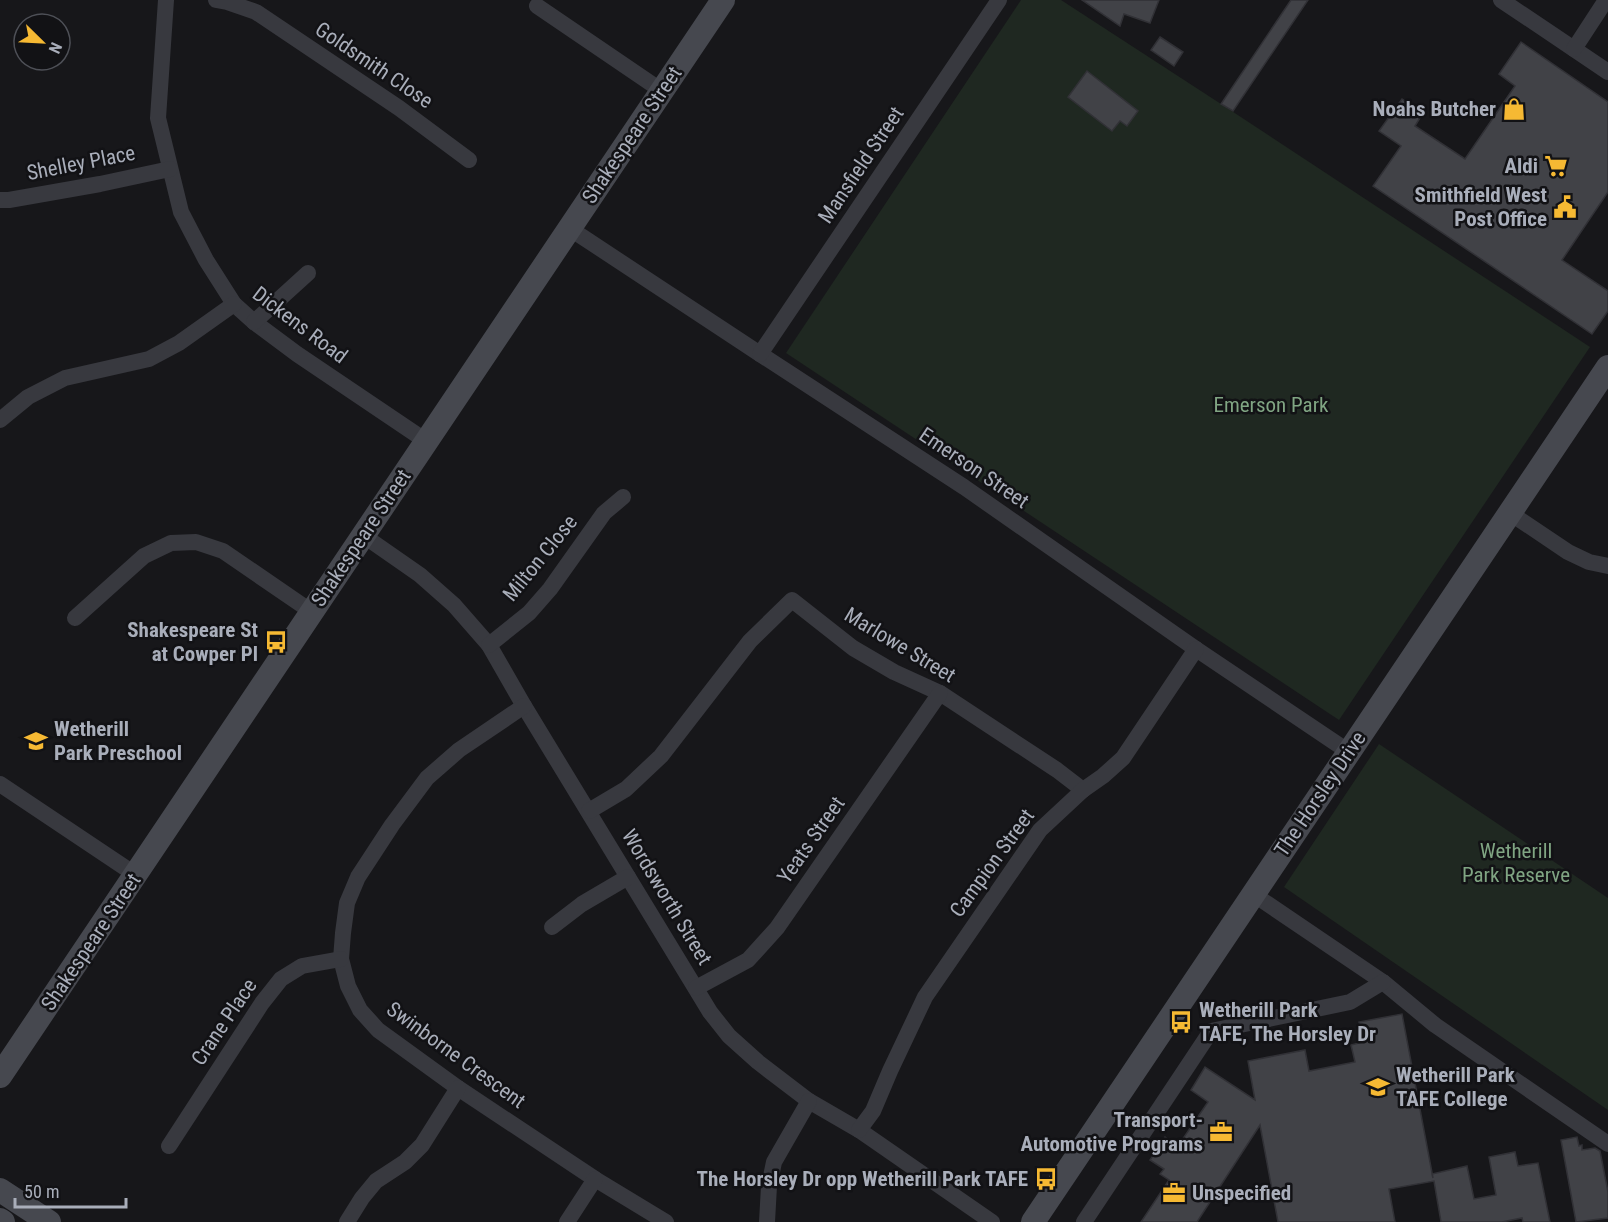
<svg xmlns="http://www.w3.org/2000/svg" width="1608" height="1222" viewBox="0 0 1608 1222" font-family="'Roboto Condensed',sans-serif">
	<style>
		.green { fill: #1f2821 }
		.building { fill: #414247; stroke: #313136; stroke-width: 1.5 }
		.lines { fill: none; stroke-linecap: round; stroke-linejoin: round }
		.street { stroke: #38393f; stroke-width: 16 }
		.secondary { stroke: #46484f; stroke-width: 24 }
		.labels { text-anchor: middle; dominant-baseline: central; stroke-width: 5; stroke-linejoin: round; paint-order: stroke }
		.street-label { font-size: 21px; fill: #a9aeba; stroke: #121215 }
		.poi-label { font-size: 21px; font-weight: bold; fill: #a9aeba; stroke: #121215; text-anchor: end }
		.park-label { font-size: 21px; fill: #80a583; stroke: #121215 }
	</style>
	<rect width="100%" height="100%" fill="#17171a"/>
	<!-- green -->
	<g class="green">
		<polygon points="1021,0 1061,0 1221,104 1590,347 1339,720 786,353"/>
		<polygon points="1379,744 1608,898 1608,1110 1284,887"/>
	</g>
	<!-- building -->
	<g class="building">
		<polygon points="1082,0 1159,0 1150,23 1124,14 1120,26"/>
		<polygon points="1291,0 1308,0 1233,111 1221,104"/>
		<polygon points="1160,37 1183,52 1174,66 1151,50"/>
		<polygon points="1521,42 1608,102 1608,192 1562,260 1608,291 1608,311 1592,334 1373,186 1401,146 1379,131 1402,99 1423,113 1415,126 1465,159 1515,86 1499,74"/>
		<polygon points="1087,71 1138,111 1127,126 1120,121 1112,131 1068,97"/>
		<polygon points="1402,1014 1433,1178 1432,1174 1467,1166 1474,1199 1496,1195 1489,1157 1515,1152 1518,1166 1538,1163 1550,1222 1523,1222 1522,1218 1502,1222 1441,1222 1434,1181 1389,1189 1395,1222 1278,1222 1260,1125 1197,1222 1141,1222 1169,1180 1160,1174 1164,1169 1150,1160 1165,1137 1178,1146 1208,1102 1191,1090 1205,1067 1255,1100 1248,1061 1305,1050 1309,1071 1355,1062 1351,1045 1363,1042 1359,1022"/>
		<polygon points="1577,1137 1579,1146 1582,1145 1582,1150 1595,1148 1600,1151 1608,1192 1608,1218 1576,1222 1561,1140"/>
	</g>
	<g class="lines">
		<!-- street -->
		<g class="street">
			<polyline points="166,0 158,118 181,212 206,260 234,304 254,322 297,354 426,441"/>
			<polyline points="216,0 227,2 256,12 399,108 469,160"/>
			<polyline points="1501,0 1608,72"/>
			<polyline points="537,6 662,91"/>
			<polyline points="1574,49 1606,0"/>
			<polyline points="0,200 9,200 100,184 170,169"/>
			<polyline points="569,228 760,354 964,487 1196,649 1349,752"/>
			<polyline points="254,322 308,273"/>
			<polyline points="760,354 999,0"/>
			<polyline points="0,420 28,397 65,378 149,359 179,343 234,304"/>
			<polyline points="1510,513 1568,552 1589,562 1608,566"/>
			<polyline points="364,536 420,575 454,605 489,645 524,706 710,1012 729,1036 758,1062 809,1101 859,1130 992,1222"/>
			<polyline points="75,618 144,556 171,543 196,542 223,551 312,612"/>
			<polyline points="489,645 529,613 550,589 604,513 623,497"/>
			<polyline points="524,706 459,750 427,778 392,825 358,877 347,903 343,933 341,959 348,986 360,1010 378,1030 458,1088 595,1179 666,1222"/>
			<polyline points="0,784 136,875"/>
			<polyline points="589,811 626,789 661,756 750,641 792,600 853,648 894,672 940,693 1057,770 1083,790"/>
			<polyline points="1253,894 1383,982 1435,1025 1608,1144"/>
			<polyline points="552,927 582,904 628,877"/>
			<polyline points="696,988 748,960 777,928 940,693"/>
			<polyline points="859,1130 873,1111 890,1071 925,997 1040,830 1083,790 1103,776 1123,758 1196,649"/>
			<polyline points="169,1146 262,1003 281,979 302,966 341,959"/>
			<polyline points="347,1222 362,1198 376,1181 405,1162 422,1145 458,1088"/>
			<polyline points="567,1222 595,1179"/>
			<polyline points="767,1222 769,1186 774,1162 809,1101"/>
			<polyline points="1084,1222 1211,1031 1350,1002 1383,982"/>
		</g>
		<!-- secondary -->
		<g class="secondary">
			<polyline points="0,1076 723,0"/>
			<polyline points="0,1190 49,1222"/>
			<polyline points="0,1220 3,1222"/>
			<polyline points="1033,1222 1608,367"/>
		</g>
	</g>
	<!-- icons -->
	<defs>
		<g id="shop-bare" transform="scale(1.8)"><path d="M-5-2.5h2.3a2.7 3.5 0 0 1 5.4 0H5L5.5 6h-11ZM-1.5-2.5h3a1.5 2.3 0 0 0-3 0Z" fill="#f6b933" stroke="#121215" stroke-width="2.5" paint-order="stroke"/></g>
		<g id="supermarket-bare" transform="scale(1.8)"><path d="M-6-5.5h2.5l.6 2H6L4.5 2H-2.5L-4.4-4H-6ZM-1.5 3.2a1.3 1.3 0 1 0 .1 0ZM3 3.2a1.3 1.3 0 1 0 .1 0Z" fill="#f6b933" stroke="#121215" stroke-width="2.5" paint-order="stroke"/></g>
		<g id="civic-bare" transform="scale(1.8)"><path d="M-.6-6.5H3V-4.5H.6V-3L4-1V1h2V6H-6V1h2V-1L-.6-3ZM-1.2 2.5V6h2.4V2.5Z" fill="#f6b933" stroke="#121215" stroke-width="2.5" paint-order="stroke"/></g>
		<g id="bus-bare" transform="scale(1.8)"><path d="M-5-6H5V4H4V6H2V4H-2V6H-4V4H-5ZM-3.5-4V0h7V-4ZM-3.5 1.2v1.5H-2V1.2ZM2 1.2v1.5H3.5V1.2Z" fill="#f6b933" stroke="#121215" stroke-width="2.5" paint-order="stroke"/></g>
		<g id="school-bare" transform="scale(1.8)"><path d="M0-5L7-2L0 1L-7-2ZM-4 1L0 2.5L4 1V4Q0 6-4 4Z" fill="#f6b933" stroke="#121215" stroke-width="2.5" paint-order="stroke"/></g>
		<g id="university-bare" transform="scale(1.8)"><path d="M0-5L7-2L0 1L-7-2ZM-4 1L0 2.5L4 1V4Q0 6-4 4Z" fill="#f6b933" stroke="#121215" stroke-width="2.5" paint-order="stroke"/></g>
		<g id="office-bare" transform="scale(1.8)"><path d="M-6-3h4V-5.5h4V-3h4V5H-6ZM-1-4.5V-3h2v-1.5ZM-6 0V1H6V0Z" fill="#f6b933" stroke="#121215" stroke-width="2.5" paint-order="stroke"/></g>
	</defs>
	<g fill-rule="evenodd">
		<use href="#shop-bare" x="1514" y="109"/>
		<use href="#supermarket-bare" x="1556" y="166"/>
		<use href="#civic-bare" x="1565" y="207"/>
		<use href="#bus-bare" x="276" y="642"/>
		<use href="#school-bare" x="36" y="741"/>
		<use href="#bus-bare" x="1181" y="1022"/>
		<use href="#university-bare" x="1378" y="1087"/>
		<use href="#office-bare" x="1221" y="1132"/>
		<use href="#bus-bare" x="1046" y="1179"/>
		<use href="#office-bare" x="1174" y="1193"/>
	</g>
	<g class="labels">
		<!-- street labels -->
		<g class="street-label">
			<text transform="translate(374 65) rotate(34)">Goldsmith Close</text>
			<text transform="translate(632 135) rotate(-56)">Shakespeare Street</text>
			<text transform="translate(81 163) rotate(-11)">Shelley Place</text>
			<text transform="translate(861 165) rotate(-56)">Mansfield Street</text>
			<text transform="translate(300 325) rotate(37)">Dickens Road</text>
			<text transform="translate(974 468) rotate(34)">Emerson Street</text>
			<text transform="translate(361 538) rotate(-56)">Shakespeare Street</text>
			<text transform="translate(540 558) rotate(-51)">Milton Close</text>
			<text transform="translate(900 645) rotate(31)">Marlowe Street</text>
			<text transform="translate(1320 794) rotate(-56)">The Horsley Drive</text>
			<text transform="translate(811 840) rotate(-55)">Yeats Street</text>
			<text transform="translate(992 863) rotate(-54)">Campion Street</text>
			<text transform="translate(667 897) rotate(59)">Wordsworth Street</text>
			<text transform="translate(91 942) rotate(-56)">Shakespeare Street</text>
			<text transform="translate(224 1022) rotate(-56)">Crane Place</text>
			<text transform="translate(456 1055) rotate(36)">Swinborne Crescent</text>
		</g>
		<!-- poi labels -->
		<g class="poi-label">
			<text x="1496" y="109">Noahs Butcher</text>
			<text x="1538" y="166">Aldi</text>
			<text x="1547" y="195">Smithfield West<tspan x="1547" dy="24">Post Office</tspan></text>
			<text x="258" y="630">Shakespeare St<tspan x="258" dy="24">at Cowper Pl</tspan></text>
			<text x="54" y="729" text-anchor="start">Wetherill<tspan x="54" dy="24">Park Preschool</tspan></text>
			<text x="1199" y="1010" text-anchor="start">Wetherill Park<tspan x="1199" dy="24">TAFE, The Horsley Dr</tspan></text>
			<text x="1396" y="1075" text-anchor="start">Wetherill Park<tspan x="1396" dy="24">TAFE College</tspan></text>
			<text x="1203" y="1120">Transport-<tspan x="1203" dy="24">Automotive Programs</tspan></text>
			<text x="1028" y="1179">The Horsley Dr opp Wetherill Park TAFE</text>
			<text x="1192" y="1193" text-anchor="start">Unspecified</text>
		</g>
		<!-- park labels -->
		<g class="park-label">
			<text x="1271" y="405">Emerson Park</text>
			<text x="1516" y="851">Wetherill<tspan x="1516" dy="24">Park Reserve</tspan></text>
		</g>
	</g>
	<!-- north arrow -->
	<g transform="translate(42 42) rotate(114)"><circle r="28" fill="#121215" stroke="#4e5057" stroke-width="1.5"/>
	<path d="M0-4.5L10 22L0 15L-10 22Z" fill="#f6b933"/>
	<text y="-9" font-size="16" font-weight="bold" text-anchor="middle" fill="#a9aeba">N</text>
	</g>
	<!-- scale -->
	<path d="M15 1198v9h111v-9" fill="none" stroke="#a9aeba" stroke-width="3"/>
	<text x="24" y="1198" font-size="18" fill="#a9aeba" stroke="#121215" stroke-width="4.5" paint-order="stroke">50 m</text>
</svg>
